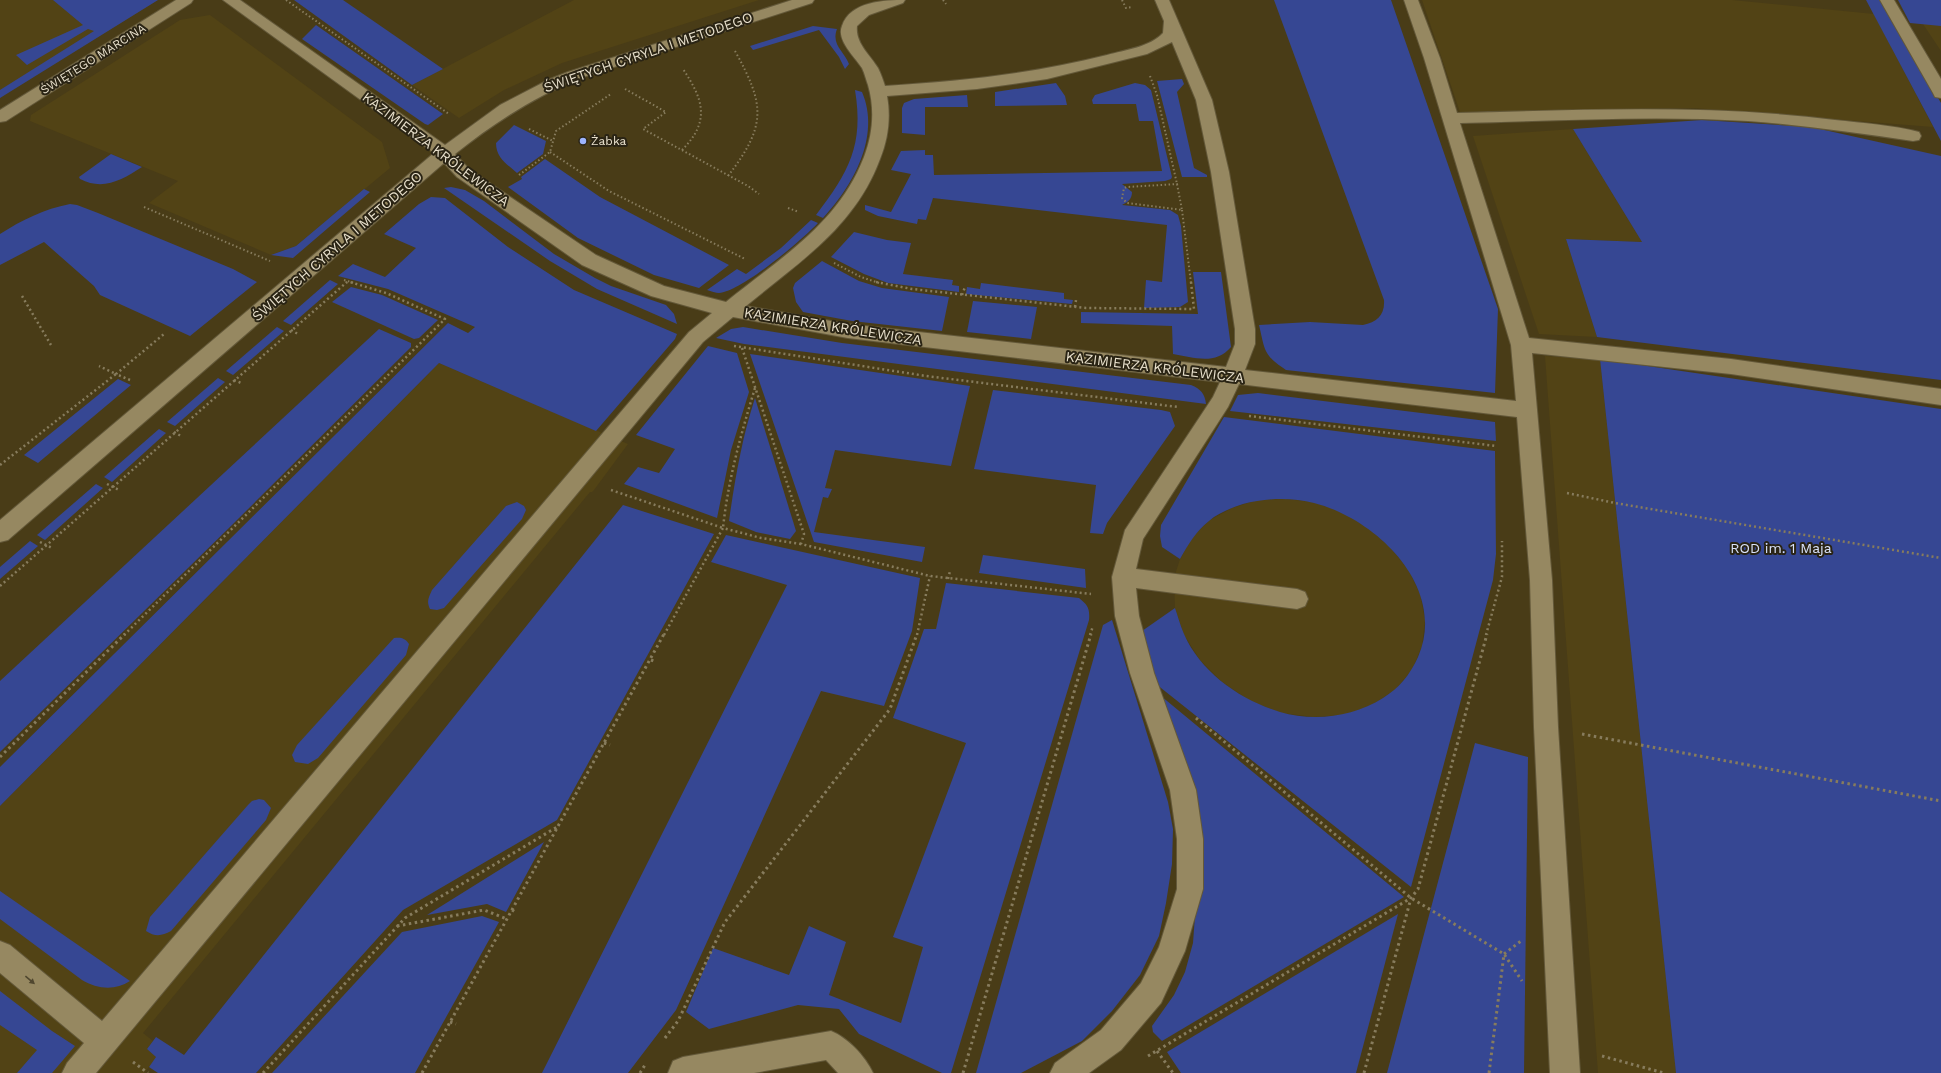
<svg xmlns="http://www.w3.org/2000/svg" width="1941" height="1073" viewBox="0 0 1941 1073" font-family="'Work Sans',sans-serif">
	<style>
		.built { fill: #524315 }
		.green { fill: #364793 }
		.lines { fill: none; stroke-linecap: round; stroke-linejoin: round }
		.minor-casing { stroke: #635839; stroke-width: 2 }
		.path-far2 { stroke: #877c5d; stroke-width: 2; stroke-dasharray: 1.5 2.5; stroke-linecap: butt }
		.path-far1 { stroke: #877c5d; stroke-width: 2.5; stroke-dasharray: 2 3; stroke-linecap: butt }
		.path { stroke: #877c5d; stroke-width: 3; stroke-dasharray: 2.5 3.5; stroke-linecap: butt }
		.minor { fill: #968861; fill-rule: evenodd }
		.oneway { fill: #50472f }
		.poi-dot { fill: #9db4fd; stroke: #2a2414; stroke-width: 1.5 }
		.labels { text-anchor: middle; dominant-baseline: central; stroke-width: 4; stroke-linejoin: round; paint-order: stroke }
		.far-street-label { font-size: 12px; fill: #e9e1cd; stroke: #2a2414 }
		.far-poi-label { font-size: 12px; fill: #e9e1cd; stroke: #2a2414; text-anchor: start }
		.street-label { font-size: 14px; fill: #e9e1cd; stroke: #2a2414 }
		.park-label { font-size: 14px; fill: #d9e2fa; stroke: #2a2414 }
	</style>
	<rect width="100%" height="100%" fill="#493c17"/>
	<!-- built -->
	<g class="built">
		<polygon points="0,0 158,0 0,97"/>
		<polygon points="574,0 759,0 562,63 504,90 459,118 412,85"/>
		<polygon points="1422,0 1732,0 1874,14 1933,127 1694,108 1460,112"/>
		<polygon points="1907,0 1941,0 1941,51"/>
		<polygon points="210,15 382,142 390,168 296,246 271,255 149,203 178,181 30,121 31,115 180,20"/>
		<polygon points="1573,129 1642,242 1566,239 1597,337 1539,334 1473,136"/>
		<polygon points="1545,356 1600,359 1676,1073 1598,1073"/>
		<polygon points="439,363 628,444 594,490 592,492 590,492 143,1033 153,1041 147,1049 157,1057 144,1073 0,1073 0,806"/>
		<polygon points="1286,499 1314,502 1341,512 1366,526 1389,546 1408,569 1420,594 1425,620 1422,646 1412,670 1395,690 1372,705 1345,715 1314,717 1281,713 1250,701 1222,682 1200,660 1184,635 1175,608 1174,578 1180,559 1192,537 1210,520 1232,508 1257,500"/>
	</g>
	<!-- green -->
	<g class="green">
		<polygon points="53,0 158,0 0,98 0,90 94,31 88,29 27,65 16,55 83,25"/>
		<polygon points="294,0 343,0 443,69 412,85"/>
		<path d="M1274 0H1391L1498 309 1495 393 1286 370C1263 355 1265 350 1259 325L1310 322 1363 325C1377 322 1385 315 1384 300Z"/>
		<polygon points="1866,0 1881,0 1941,103 1941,141"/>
		<polygon points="1898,0 1941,0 1941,26 1910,23"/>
		<polygon points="316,25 443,114 428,125 425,124 302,39"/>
		<path d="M813 26 837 29C831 45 844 51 849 64L845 69 839 57 819 30 753 50 750 46Z"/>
		<polygon points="1182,79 1184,84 1177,92 1194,168 1207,175 1207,177 1182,177 1157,81"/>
		<polygon points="1056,83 1065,96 1067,105 995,106 995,92"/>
		<path d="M1135 83 1145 85 1151 90 1172 177 1171 179 1165 181 1122 184 1132 192C1132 199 1128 202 1122 205L1170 210 1178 215 1181 226 1188 302 1180 307 1144 308 1146 280 1162 282 1167 225 933 198 926 220 918 219 917 224 878 216 865 210V205L891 212 911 174 891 170 901 151 925 150V155H933L934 175 1162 171 1153 121H1139L1136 104H1093L1092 100 1095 95Z"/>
		<path d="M855 90 862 92C881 136 853 186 823 218L816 215C849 172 864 145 855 90Z"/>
		<polygon points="967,95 968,107 925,107 925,135 902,133 902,108 904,103 914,99"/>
		<polygon points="1702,120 1811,127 1941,156 1941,380 1597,337 1566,239 1642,242 1573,129"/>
		<path d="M514 125 546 141 543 154 517 173C507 164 496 158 496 143Z"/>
		<path d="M111 154 142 167C122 180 103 191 80 179L79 177Z"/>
		<polygon points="545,159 600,197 729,265 699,288 654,275 578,238 508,187 522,179 521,177"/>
		<polygon points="451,187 465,190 484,201 554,254 595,278 611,286 666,305 674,314 677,324 597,289 550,261 444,188"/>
		<polygon points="364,189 370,192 293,258 271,255 296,246"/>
		<polygon points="431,197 445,198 508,247 574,290 677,334 675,339 596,431 439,363 0,806 0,767 448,323 468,333 475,327 388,289 338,276 353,264 385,277 416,248 384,234 419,204"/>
		<path d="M70 204 77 205 98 213 233 269 257 282 190 336 100 295 94 286 44 242 0 265V234C22 220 44 209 70 204Z"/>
		<path d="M811 220 818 223C802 240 742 291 719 293 716 293 711 291 707 290L737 269 746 274 781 248Z"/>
		<polygon points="854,232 887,240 911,243 903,274 953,280 952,285 959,286 959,292 888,283 864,274 831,257"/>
		<polygon points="822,261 859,281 882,288 949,297 942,331 852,321 803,312 796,302 793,288 795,283"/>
		<path d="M1193 272H1221L1231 347C1215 366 1193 357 1173 354L1172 326 1081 323V312L1198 314Z"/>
		<polygon points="330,280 338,284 291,325 283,321"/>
		<polygon points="981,283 1064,293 1064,299 1073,300 1072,304 966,294 967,287 980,289"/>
		<polygon points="351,287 382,295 438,320 419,338 414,339 332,302"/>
		<polygon points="973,301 1037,307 1031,339 967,332"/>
		<polygon points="277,327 284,331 233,375 226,371"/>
		<path d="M743 327 842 343 1191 385C1201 389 1205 394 1206 404L744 344 716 338 731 329Z"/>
		<polygon points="379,329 411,343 411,347 233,524 0,752 0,681"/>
		<polygon points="708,346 737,353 749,392 731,450 717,518 624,484 638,467 659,473 675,449 636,435"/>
		<polygon points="750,354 970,386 951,466 835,450 825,488 832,489 828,498 823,497 814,532 925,547 922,562 814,542"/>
		<polygon points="1600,359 1941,409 1941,1073 1676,1073"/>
		<polygon points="218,378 225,382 175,426 167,422"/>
		<polygon points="118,379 131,385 38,463 24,455"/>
		<polygon points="993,390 1161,410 1170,412 1175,426 1107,523 1103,534 1090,533 1096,485 974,469"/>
		<polygon points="1258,393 1495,422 1496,441 1230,411 1238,395"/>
		<path d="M755 398 796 531 790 539 756 532 729 521C735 478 742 438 755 398Z"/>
		<path d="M1224 417 1495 451 1496 554 1493 580 1411 887 1156 684 1142 631 1175 608C1178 616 1180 625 1184 634 1201 673 1241 700 1280 712 1314 722 1353 717 1383 698 1399 688 1410 675 1418 657 1448 588 1377 519 1314 503 1291 497 1265 498 1243 504 1231 508 1218 513 1209 521 1196 531 1188 545 1180 559L1162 547 1160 536 1161 525Z"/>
		<polygon points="159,429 166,433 112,482 104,477"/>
		<polygon points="96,484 103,488 45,540 37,535"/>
		<path d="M517 502 524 506 526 510 522 519 444 608 437 610 430 609C426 601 429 597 432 590L506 506Z"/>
		<polygon points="623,505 714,534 557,820 403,910 256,1073 158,1073 149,1067 156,1057 147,1049 156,1037 184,1055"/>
		<polygon points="726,535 920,578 912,631 884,706 821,691 676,1010 628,1073 542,1073 787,585 711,562"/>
		<polygon points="30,541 38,546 0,579 0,567"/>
		<polygon points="983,555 1085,569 1086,588 979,573"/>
		<path d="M946 583 1079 598C1088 605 1090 609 1089 620L951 1073H942L859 1034 839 1009 798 1005 709 1029 686 1012 713 948 789 975 809 926 846 942 829 995 901 1023 923 947 893 937 966 743 893 718 924 629H936Z"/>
		<polygon points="1112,620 1168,802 1173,829 1172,864 1166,903 1159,936 1140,975 1112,1011 1082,1041 1021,1073 976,1073 1103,625"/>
		<path d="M394 638C401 637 405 638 409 644L406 655 318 758 308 764 295 762 292 755 297 745Z"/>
		<polygon points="1161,696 1404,897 1162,1041 1153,1032 1152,1026 1174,995 1185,972 1193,943 1196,902"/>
		<polygon points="1475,743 1528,757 1524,1073 1387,1073"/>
		<path d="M259 799 264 800 271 808 266 820 171 931C162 936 155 937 146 931L150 917 248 805 252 801Z"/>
		<polygon points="544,842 506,912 487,904 427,915"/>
		<path d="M0 891 130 981C115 991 97 989 82 980L0 919Z"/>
		<polygon points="1398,914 1356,1073 1181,1073 1167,1052"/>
		<polygon points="482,916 499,922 415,1073 272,1073 402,932"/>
		<polygon points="0,991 52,1031 75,1046 52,1073 17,1073 37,1050 0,1025"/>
	</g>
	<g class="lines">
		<!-- minor casing -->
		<g class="minor-casing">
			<g id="minor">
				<polygon points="176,0 193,0 191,3 6,121 0,122 0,110"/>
				<path d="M223 0H240L445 145 500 105 550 79 568 72 792 0H814L812 3 580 78C534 97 494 123 455 154L469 169 596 255 664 286 726 302C780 258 838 224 864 157 873 134 875 109 868 85 866 80 865 74 862 68 855 57 836 40 842 26 850 1 885 0 905 0L903 3 869 15 857 26C855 43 870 55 878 68 881 74 883 80 885 86 963 81 1031 74 1107 55 1125 50 1150 47 1163 33L1164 21 1155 0H1169L1212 100 1229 172 1255 329V344L1245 370 1516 401 1511 345 1424 58 1404 0H1418L1440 58 1457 113C1583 110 1710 104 1835 120 1863 123 1892 125 1919 132L1921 136 1919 140 1913 141C1858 133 1803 125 1748 121 1652 115 1556 121 1460 123L1529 338 1731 359 1941 389V405L1731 374 1532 353 1552 580 1558 727 1580 1073H1550L1534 727 1530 580 1517 417 1239 384 1228 407 1143 539 1136 569 1297 589 1305 592 1308 599 1305 606 1297 609 1136 588 1139 616 1154 673 1196 790 1203 839V889L1185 951 1161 1003 1121 1050 1089 1073H1050L1055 1063 1101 1030 1141 983 1159 947 1177 889V839L1170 790 1130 673 1115 616 1112 577 1125 530 1213 397 1220 382 848 338 733 317 703 342 96 1073H62L67 1063 84 1043 0 973V941L10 945 102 1021 689 332 712 313 651 296 582 265 457 177 444 163 8 540 0 542V520L434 153ZM1172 42 1196 100 1211 172 1235 329V344L1226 367 848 324 746 306C799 262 855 227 880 159 888 139 891 118 887 96L977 89 1047 79 1147 54Z"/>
				<polygon points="1880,0 1894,0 1941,79 1941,98 1935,97 1933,93"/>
				<path d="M831 1031C848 1038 865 1056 873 1073H838L826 1060 754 1073H668L673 1061 683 1057Z"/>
			</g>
		</g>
		<!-- path-far2 -->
		<g class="path-far2">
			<polyline points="286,0 449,114"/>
			<polyline points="943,0 946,4"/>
			<polyline points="1122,0 1126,8 1133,7"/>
			<polyline points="1150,76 1157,95 1177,184"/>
			<polyline points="625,89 666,112 643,129 748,186 759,194"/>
			<polyline points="529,129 553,141"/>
			<path d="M682 150C711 121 703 99 683 69"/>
			<polyline points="550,152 609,191 745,259"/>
			<polyline points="519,175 550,152 556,131 611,94"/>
			<path d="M728 176C767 125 765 105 735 51"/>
			<polygon points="1177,184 1182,210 1127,203 1122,198 1124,188 1127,187"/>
			<polyline points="144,207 270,261"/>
			<polyline points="788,208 799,212"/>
			<polyline points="1182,210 1191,283"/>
			<polyline points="834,263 861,277 879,283"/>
			<polyline points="344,280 354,283"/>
			<polyline points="346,283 348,281"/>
		</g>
		<!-- path-far1 -->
		<g class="path-far1">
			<polyline points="876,282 912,289 1086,308 1194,309 1191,282"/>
			<polyline points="962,295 965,287"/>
			<polyline points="22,296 51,345"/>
			<polyline points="1075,307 1076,300"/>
			<polyline points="291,330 298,334"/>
			<polyline points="734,346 926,376 1178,407"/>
			<polyline points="742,348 804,534 801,544 930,576 1091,594"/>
			<polyline points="130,380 116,374 164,334"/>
			<polyline points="234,380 241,383"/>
			<polyline points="1249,416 1496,446"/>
			<polyline points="174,432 181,436"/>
			<polyline points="0,465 116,374 99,366"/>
			<polyline points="107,484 119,490"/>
			<path d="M611 490 723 528C728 480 741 434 755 388"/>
			<polyline points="1567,493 1615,503 1941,558"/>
			<polyline points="40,542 52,548"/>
			<polyline points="948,579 950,571"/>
			<polyline points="0,586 347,282"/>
			<polyline points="124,635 445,319 386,293 350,282"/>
			<polyline points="664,635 723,528 761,538 801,544"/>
			<polyline points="917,635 930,576"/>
			<polyline points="1090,635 1093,626"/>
			<polyline points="1486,635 1502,577 1502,541"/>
		</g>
		<!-- path -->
		<g class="path">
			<polyline points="651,660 656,662"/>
			<polyline points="1196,718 1411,898 1504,954 1522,981"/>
			<polyline points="1582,734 1941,801"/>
			<polyline points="604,743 610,745"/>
			<polyline points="0,757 125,634"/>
			<polyline points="512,910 517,913"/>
			<polyline points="397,926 484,910 507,919"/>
			<polyline points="450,1022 456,1024"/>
			<polyline points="665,1038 678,1021 725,922 890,709 917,634"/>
			<polyline points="1157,1051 1173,1073"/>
			<polyline points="1148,1056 1411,898"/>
			<polyline points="1602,1056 1664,1073"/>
			<polyline points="133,1062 148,1073"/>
			<polyline points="263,1073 405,918 557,827"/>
			<polyline points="422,1073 664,634"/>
			<polyline points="640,1073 645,1065"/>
			<polyline points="963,1073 1091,634"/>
			<polyline points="1364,1073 1411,898 1418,889 1487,634"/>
			<polyline points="1489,1073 1504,954 1521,941"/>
		</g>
		<!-- minor -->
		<use href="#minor" class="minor"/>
	</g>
	<!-- one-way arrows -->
	<defs><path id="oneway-solid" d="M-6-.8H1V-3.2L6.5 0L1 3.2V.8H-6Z"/></defs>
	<use class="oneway" href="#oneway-solid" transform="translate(30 980) rotate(40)"/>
	<!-- markers -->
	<circle class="poi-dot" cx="583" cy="141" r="4"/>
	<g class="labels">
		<!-- far-street labels -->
		<g class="far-street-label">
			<text transform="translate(93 59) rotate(-32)">ŚWIĘTEGO MARCINA</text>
		</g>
		<!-- far-poi labels -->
		<g class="far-poi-label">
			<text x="591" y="141">Żabka</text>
		</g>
		<!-- street labels -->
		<g class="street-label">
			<text transform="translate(648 52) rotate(-19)">ŚWIĘTYCH CYRYLA I METODEGO</text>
			<text transform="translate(436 149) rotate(37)">KAZIMIERZA KRÓLEWICZA</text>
			<text transform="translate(337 246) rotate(-41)">ŚWIĘTYCH CYRYLA I METODEGO</text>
			<text transform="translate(833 326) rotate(9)">KAZIMIERZA KRÓLEWICZA</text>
			<text transform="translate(1155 367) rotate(7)">KAZIMIERZA KRÓLEWICZA</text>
		</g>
		<!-- park labels -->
		<g class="park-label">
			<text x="1781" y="548">ROD im. 1 Maja</text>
		</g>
	</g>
</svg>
